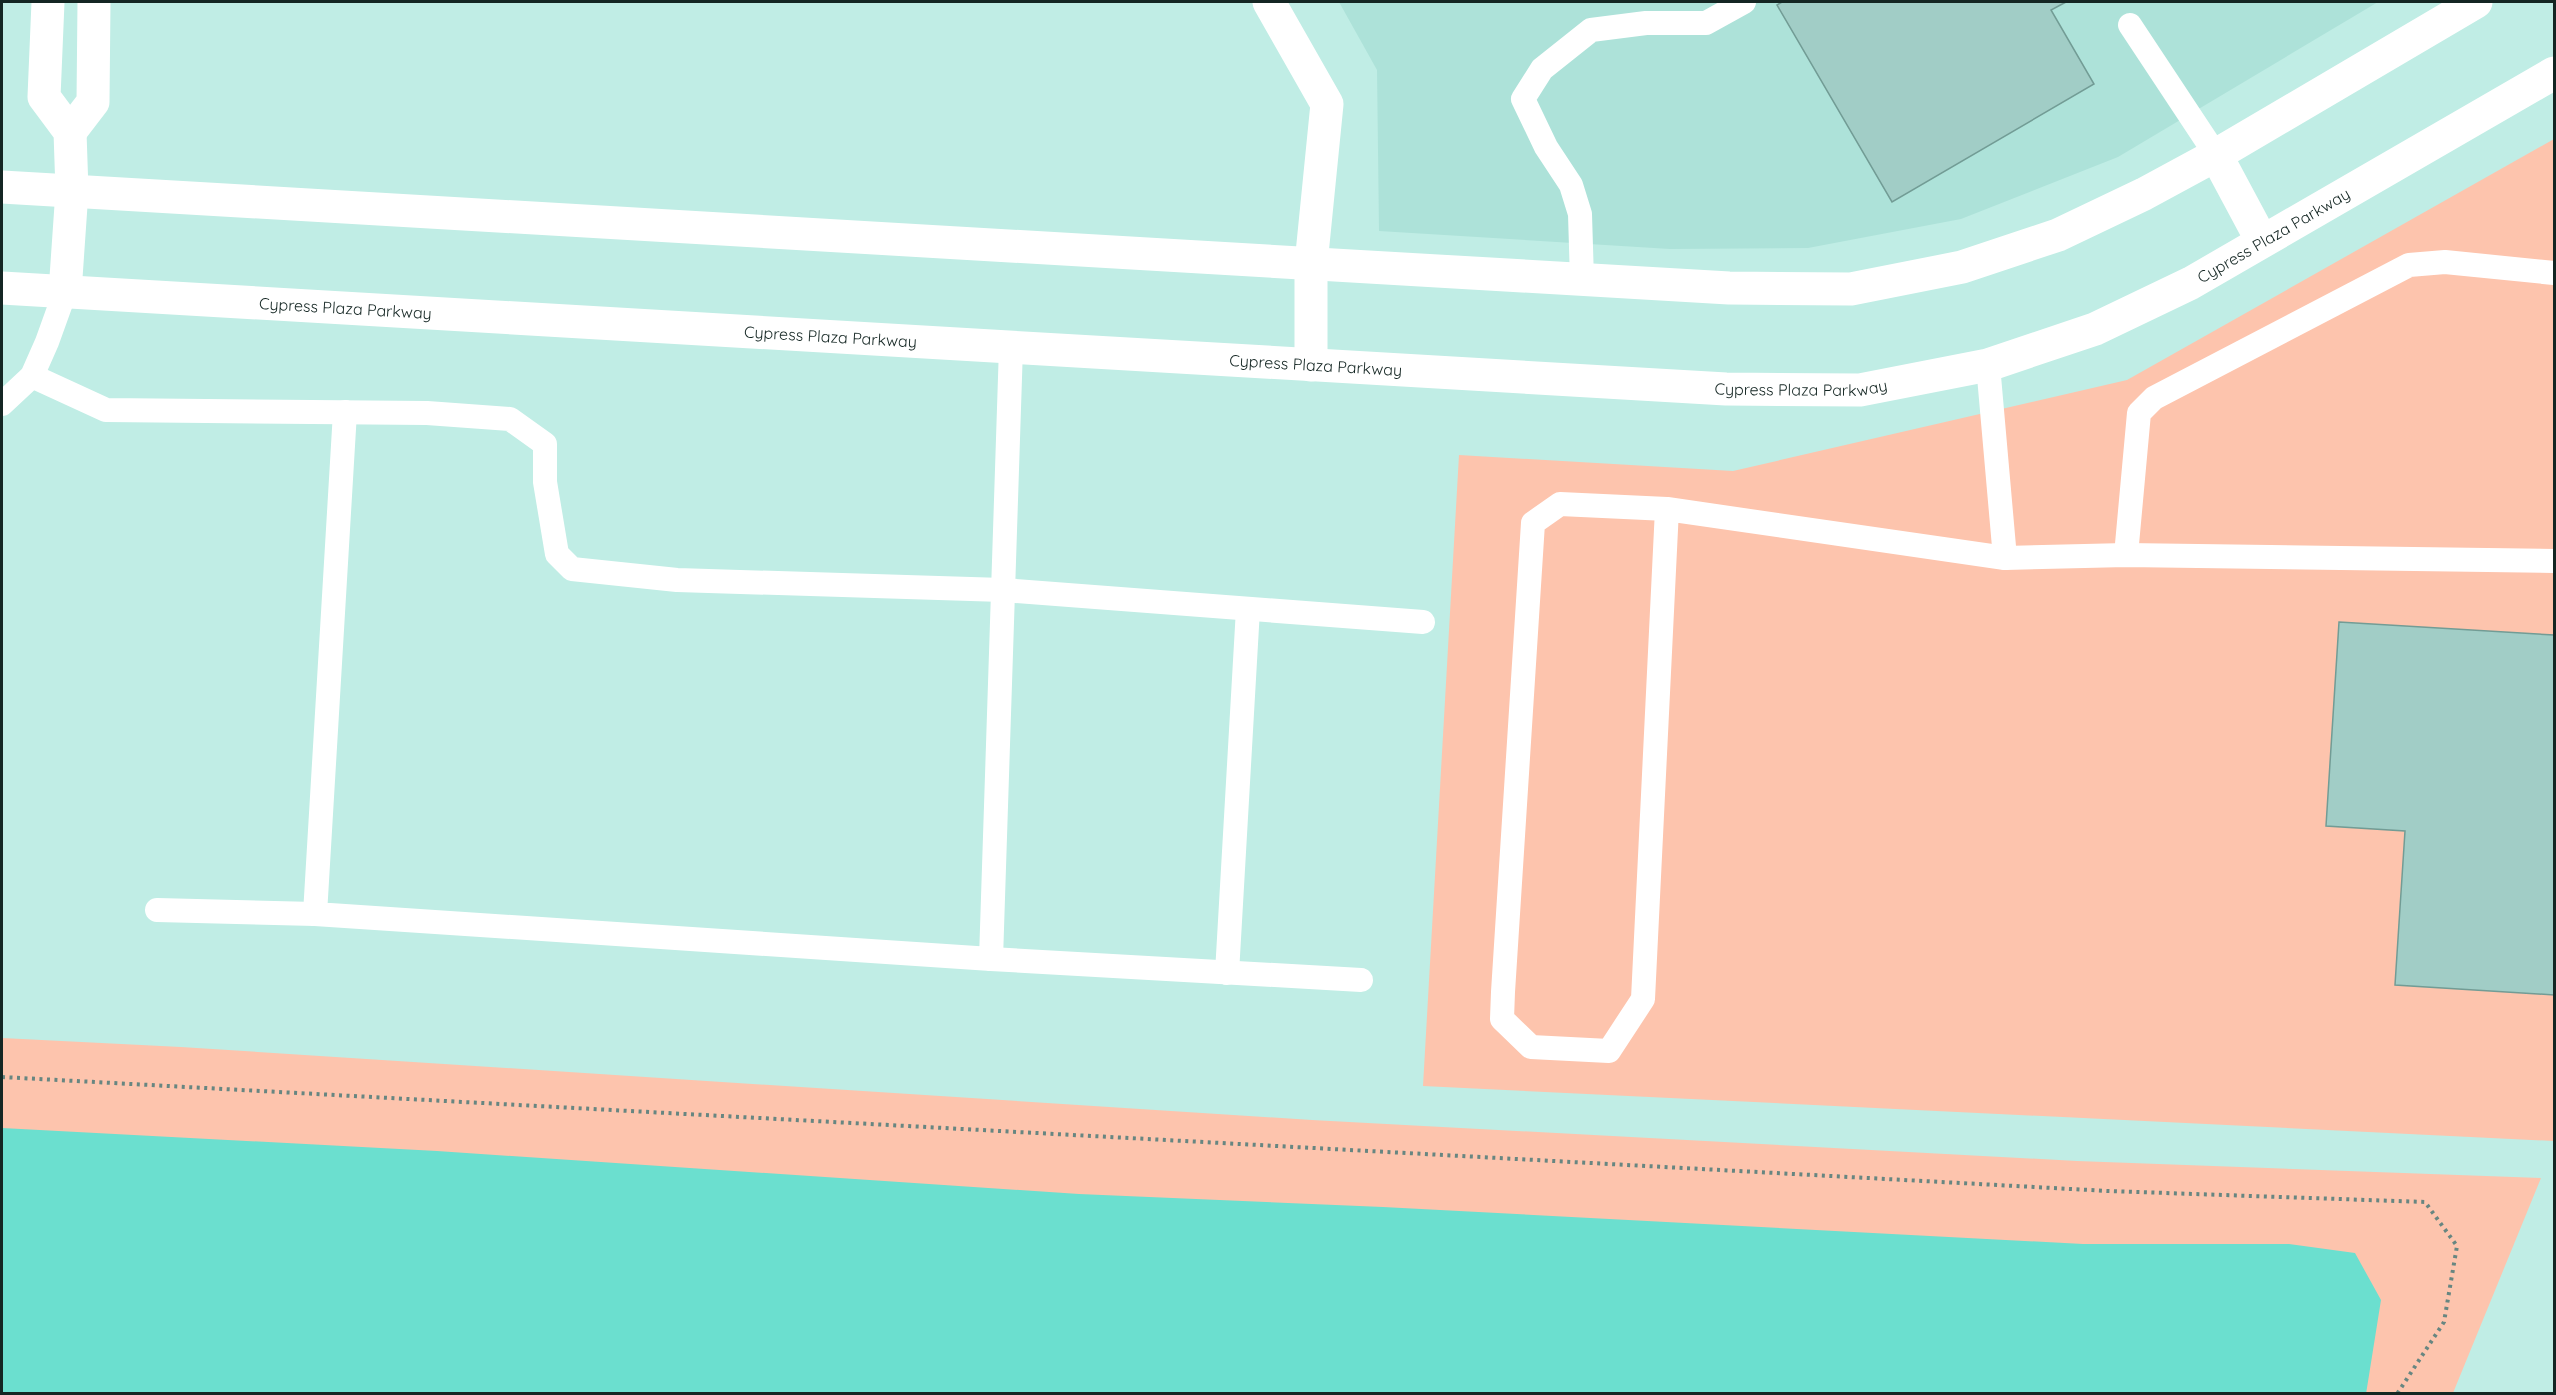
<svg xmlns="http://www.w3.org/2000/svg" width="2556" height="1395" viewBox="0 0 2556 1395" font-family="Quicksand,sans-serif">
	<style>
		.built { fill: #ade2d9 }
		.green { fill: #fdc4ad }
		.water { fill: #6bdfcf }
		.building { fill: #a1cdc6; stroke: #729c95; stroke-width: 1.5 }
		.lines { fill: none; stroke-linecap: round; stroke-linejoin: round }
		.path { stroke: #678681; stroke-width: 4; stroke-dasharray: 3 4.5; stroke-linecap: butt }
		.service { stroke: #fff; stroke-width: 24 }
		.minor { stroke: #fff; stroke-width: 33 }
		.tertiary { stroke: #fff; stroke-width: 33 }
		.labels { text-anchor: middle; dominant-baseline: central; stroke-width: 4.5; stroke-linejoin: round; paint-order: stroke }
		.street-label { font-size: 16px; fill: #142623; stroke: #c0ede5 }
	</style>
	<rect width="100%" height="100%" fill="#c0ede5"/>
	<!-- built -->
	<polygon class="built" points="1339,2 2378,2 2118,157 1961,219 1808,248 1670,249 1379,231 1377,70"/>
	<!-- green -->
	<g class="green">
		<polygon points="2554,139 2554,1141 1423,1086 1459,455 1733,471 2127,380"/>
		<polygon points="2,1038 181,1047 1312,1120 2077,1161 2541,1178 2453,1393 2,1394"/>
	</g>
	<!-- water -->
	<polygon class="water" points="2,1128 437,1151 1079,1194 1383,1207 2083,1244 2289,1244 2355,1253 2381,1300 2366,1394 2,1393"/>
	<!-- building -->
	<g class="building">
		<polygon points="1782,2 2066,2 2051,10 2094,84 1892,202 1777,5"/>
		<polygon points="2339,622 2554,635 2554,995 2395,985 2405,831 2326,826"/>
	</g>
	<g class="lines">
		<!-- path -->
		<polyline class="path" points="2,1077 2108,1191 2425,1202 2457,1246 2444,1322 2397,1394"/>
		<!-- service -->
		<g class="service">
			<polyline points="2130,25 2216,155"/>
			<polyline points="1582,280 1580,214 1571,185 1546,147 1523,99 1542,69 1591,30 1646,23 1706,23 1744,2"/>
			<polyline points="1988,365 2005,558"/>
			<polyline points="32,376 106,410 427,413 510,419 545,444 545,482 557,554 572,569 677,580 1003,590 1423,622"/>
			<polyline points="2,404 32,376 47,342 65,292"/>
			<polyline points="345,412 315,914 991,959 1011,347"/>
			<polyline points="1667,509 1643,999 1609,1051 1531,1047 1502,1019 1503,992 1533,523 1560,504 1667,509 2005,558 2126,555 2554,561"/>
			<polyline points="2126,555 2139,413 2154,398 2409,265 2445,262 2554,273"/>
			<polyline points="157,910 315,914"/>
			<polyline points="991,959 1361,980"/>
			<polyline points="1227,973 1248,609"/>
		</g>
		<!-- minor -->
		<g class="minor">
			<polyline points="48,2 44,97 70,132 72,191"/>
			<polyline points="1269,2 1327,104 1311,264"/>
			<polyline points="70,132 93,102 94,2"/>
		</g>
		<!-- tertiary -->
		<g class="tertiary">
			<polyline points="2216,155 2262,241"/>
			<polyline points="2,187 1729,288 1851,289 1962,267 2058,235 2144,194 2216,155 2476,2"/>
			<path id="s1" d="M2 288 1726 389 1860 390 1988 365 2095 329 2191 283 2554 73"/>
			<polyline points="65,292 72,191"/>
			<polyline points="1311,365 1311,264"/>
		</g>
	</g>
	<g class="labels">
		<!-- street labels -->
		<g class="street-label">
			<text stroke="none"><textPath href="#s1" startOffset="2306">Cypress Plaza Parkway</textPath></text>
			<text stroke="none"><textPath href="#s1" startOffset="344">Cypress Plaza Parkway</textPath></text>
			<text stroke="none"><textPath href="#s1" startOffset="830">Cypress Plaza Parkway</textPath></text>
			<text stroke="none"><textPath href="#s1" startOffset="1316">Cypress Plaza Parkway</textPath></text>
			<text stroke="none"><textPath href="#s1" startOffset="1802">Cypress Plaza Parkway</textPath></text>
		</g>
	</g>
	<!-- border -->
	<rect width="2556" height="1395" fill="none" stroke="#142623" stroke-width="6"/>
</svg>
